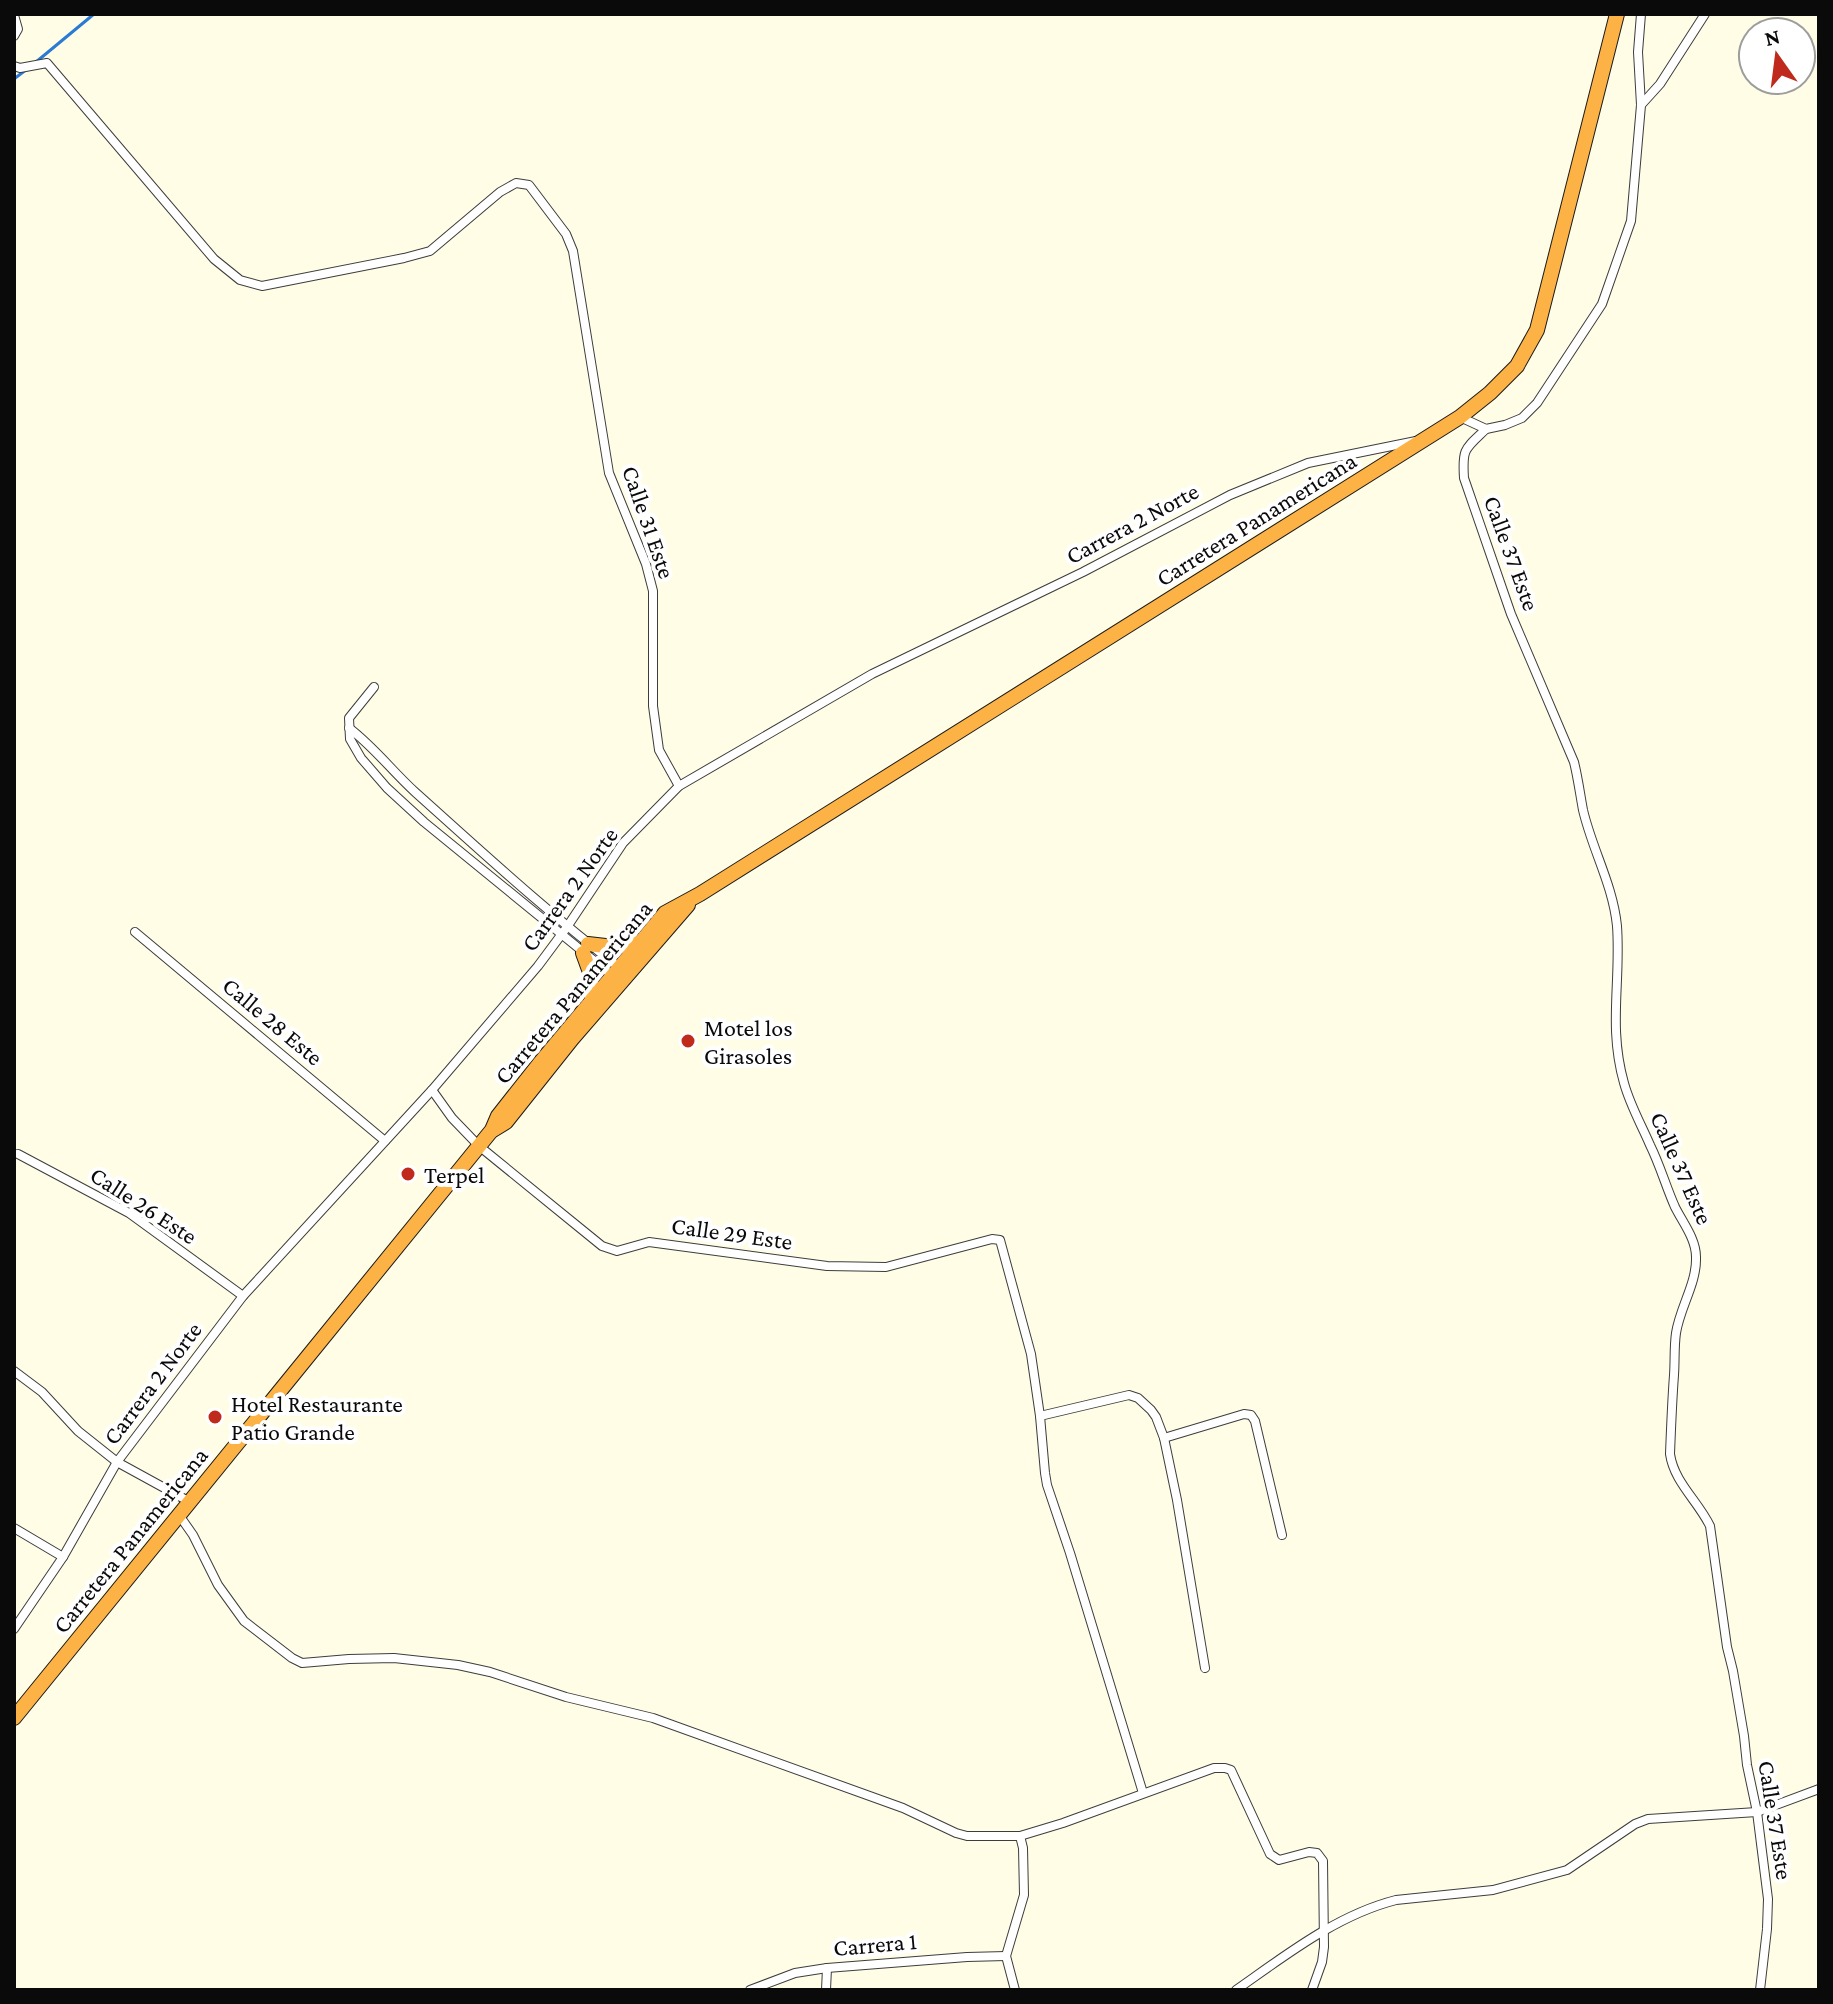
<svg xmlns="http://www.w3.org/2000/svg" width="1833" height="2004" viewBox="0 0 1833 2004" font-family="'Crimson Pro',serif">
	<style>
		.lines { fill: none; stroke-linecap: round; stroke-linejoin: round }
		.stream { stroke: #2b7ad4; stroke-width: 3 }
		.street-casing { stroke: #3d3d3d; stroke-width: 10 }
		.highway-casing { stroke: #1b1b1b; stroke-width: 16 }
		.street { stroke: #fff; stroke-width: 8 }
		.highway { stroke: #fdb246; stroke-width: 14 }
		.poi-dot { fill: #bf2a1c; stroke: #fff; stroke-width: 3 }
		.labels { text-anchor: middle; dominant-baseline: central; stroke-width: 8; stroke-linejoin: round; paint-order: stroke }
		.street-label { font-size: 24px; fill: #0a0a0a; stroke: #fff }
		.poi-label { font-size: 24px; fill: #0a0a0a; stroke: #fff; text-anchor: start }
	</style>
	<rect width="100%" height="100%" fill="#fffde6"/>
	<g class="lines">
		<!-- stream -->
		<g class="stream">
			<polyline points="36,62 94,14"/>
			<polyline points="14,79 27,69"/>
		</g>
		<!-- street casing -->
		<g class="street-casing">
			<g id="street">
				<polyline points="14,15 18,29 14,36"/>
				<polyline points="14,66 20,68 47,63 214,259 240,280 262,286 404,258 430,251 500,192 516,183 529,185 566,234 573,251 609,473 646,564 653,591 653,706 659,750 679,786"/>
				<polyline points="1641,105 1660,84 1705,14"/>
				<polyline points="1460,417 1486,429 1505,425 1522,418 1537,403 1602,304 1631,221 1641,105 1638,52 1641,14"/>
				<path d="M1486 429C1465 449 1462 448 1464 478L1511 614 1574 762C1578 778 1580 794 1583 810 1592 849 1613 885 1617 926 1621 982 1608 1027 1624 1083 1630 1105 1641 1124 1650 1145 1660 1165 1666 1187 1675 1207 1683 1223 1696 1239 1696 1257 1697 1283 1680 1307 1676 1333 1674 1347 1675 1361 1674 1375 1672 1402 1671 1428 1670 1454 1674 1482 1698 1501 1710 1526L1727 1647 1733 1671 1744 1736 1747 1765 1757 1812 1768 1899 1767 1929 1760 1990"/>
				<polyline points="374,687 349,718 350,739 361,758 387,788 424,822 614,977"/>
				<path d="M349 728C374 747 392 771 415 792 482 852 548 913 620 968"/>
				<polyline points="135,932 385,1141"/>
				<polyline points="432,1090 452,1118 479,1146 602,1246 617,1251 649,1242 827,1266 886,1267 992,1239 1000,1240 1031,1354 1040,1416 1045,1473 1047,1485 1070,1553 1143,1793"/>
				<polyline points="18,1154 129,1213 243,1296"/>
				<polyline points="14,1371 42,1392 78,1431 117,1462 190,1502"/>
				<polyline points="1040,1416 1129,1395 1138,1398 1151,1410 1156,1417 1164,1438 1177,1500 1205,1668"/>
				<polyline points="1164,1438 1244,1414 1251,1415 1255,1421 1282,1535"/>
				<polyline points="179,1515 193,1535 218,1585 244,1621 292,1658 302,1663 349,1659 394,1658 458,1665 490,1672 566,1697 653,1718 903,1808 956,1833 967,1836 1020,1836 1063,1823 1214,1768 1225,1768 1231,1770 1270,1854 1279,1860 1309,1852 1317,1853 1323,1861 1324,1947 1322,1962 1312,1990"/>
				<polyline points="14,1528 63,1557"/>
				<polyline points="14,1629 63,1557 117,1462 243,1296 432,1090 538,966 567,927 623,843 679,786 872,674 1083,572 1230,495 1308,463 1416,441"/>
				<polyline points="750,1990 795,1973 827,1968 967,1957 1006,1956"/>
				<polyline points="826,1990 827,1968"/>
				<polyline points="1015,1990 1006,1956 1024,1895 1023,1848 1020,1836"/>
				<path d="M1236 1990C1286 1955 1337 1915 1396 1900L1493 1890 1567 1870 1635 1824 1648 1819 1757 1812 1819 1789"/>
			</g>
		</g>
		<!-- highway casing -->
		<g class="highway-casing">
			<g id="highway">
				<polyline points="588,944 614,947 639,943"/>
				<polyline points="583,953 591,975 592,998"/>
				<polyline points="493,1130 506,1122 572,1039 688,905"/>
				<polyline points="14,1718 492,1130 498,1116 539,1064 665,913 700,894 1460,417 1490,393 1517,366 1537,330 1617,14"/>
			</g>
		</g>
		<!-- street -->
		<use href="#street" class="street"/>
		<!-- highway -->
		<use href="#highway" class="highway"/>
	</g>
	<!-- markers -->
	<g class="poi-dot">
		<circle cx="688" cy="1041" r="8"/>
		<circle cx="408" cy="1174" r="8"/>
		<circle cx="215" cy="1417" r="8"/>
	</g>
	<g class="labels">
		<!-- street labels -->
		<g class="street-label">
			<text transform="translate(1256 519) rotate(-32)">Carretera Panamericana</text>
			<text transform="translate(649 522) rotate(71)">Calle 31 Este</text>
			<text transform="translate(1132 523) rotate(-28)">Carrera 2 Norte</text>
			<text transform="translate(1512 553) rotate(70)">Calle 37 Este</text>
			<text transform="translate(569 889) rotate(-54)">Carrera 2 Norte</text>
			<text transform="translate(573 992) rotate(-50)">Carretera Panamericana</text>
			<text transform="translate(273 1021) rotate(40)">Calle 28 Este</text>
			<text transform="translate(1682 1168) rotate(66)">Calle 37 Este</text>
			<text transform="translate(144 1205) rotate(33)">Calle 26 Este</text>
			<text transform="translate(732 1233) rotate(8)">Calle 29 Este</text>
			<text transform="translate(152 1383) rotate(-53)">Carrera 2 Norte</text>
			<text transform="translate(130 1540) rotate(-51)">Carretera Panamericana</text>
			<text transform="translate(1776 1820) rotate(81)">Calle 37 Este</text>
			<text transform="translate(875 1944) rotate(-5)">Carrera 1</text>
		</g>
		<!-- poi labels -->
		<g class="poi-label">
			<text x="704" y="1027">Motel los<tspan x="704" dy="28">Girasoles</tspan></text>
			<text x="424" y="1174">Terpel</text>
			<text x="231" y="1403">Hotel Restaurante<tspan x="231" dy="28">Patio Grande</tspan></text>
		</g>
	</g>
	<!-- border -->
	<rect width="1833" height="2004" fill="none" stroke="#0a0a0a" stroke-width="32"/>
	<!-- north arrow -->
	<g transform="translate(1777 56) rotate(346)"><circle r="38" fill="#ffffff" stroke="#9d9d9d" stroke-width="2"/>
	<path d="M0-6L14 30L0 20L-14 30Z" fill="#bf2a1c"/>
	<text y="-12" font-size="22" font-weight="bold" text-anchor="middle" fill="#0a0a0a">N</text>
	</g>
</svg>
